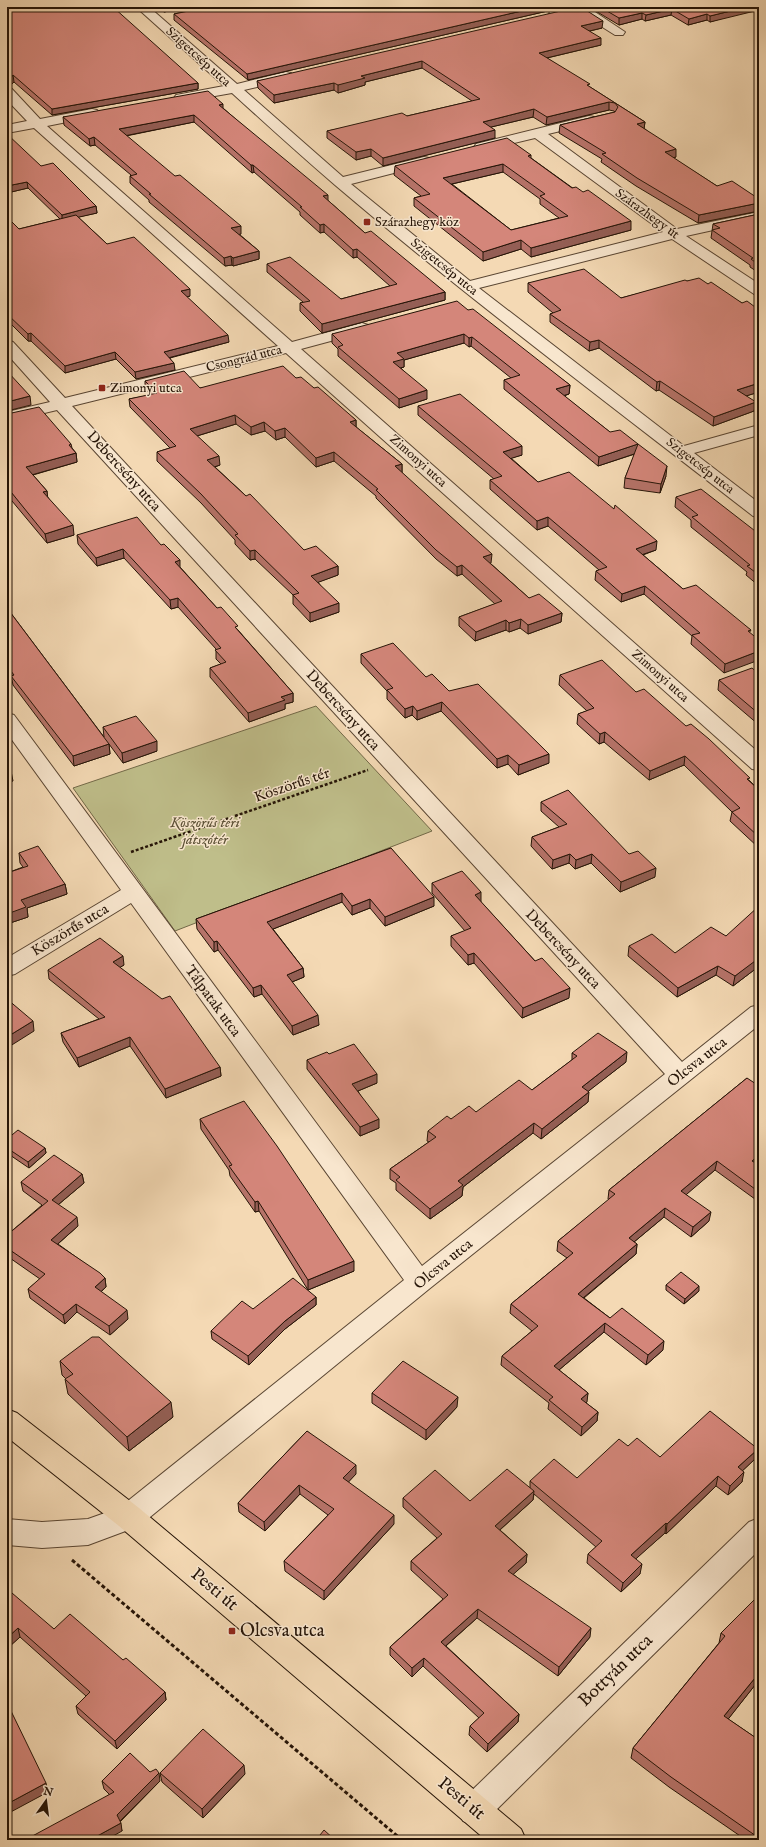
<svg xmlns="http://www.w3.org/2000/svg" width="766" height="1847" viewBox="0 0 766 1847" font-family="'IM FELL English',serif">
	<style>
		.green { fill: #bfbe8a; stroke: #726948 }
		.lines { fill: none; stroke-linecap: round; stroke-linejoin: round }
		.minor-casing { stroke: #594532; stroke-width: 2 }
		.major-casing { stroke: #251407; stroke-width: 2 }
		.path-far1 { stroke: #251407; stroke-width: 2.5; stroke-dasharray: 3 2; stroke-linecap: butt }
		.path { stroke: #251407; stroke-width: 3; stroke-dasharray: 4 2.5; stroke-linecap: butt }
		.minor { fill: #f8e6ce; fill-rule: evenodd }
		.major { fill: #f4d9b4; fill-rule: evenodd }
		.wall { fill: #b67369; stroke: #251407; fill-rule: evenodd }
		.shaded-wall { fill: #945e55; stroke: #251407 }
		.building { fill: #d4867a; stroke: #251407; fill-rule: evenodd }
		.poi-dot { fill: #8f2418; stroke: #f8e6ce; stroke-width: 1.5 }
		.labels { text-anchor: middle; dominant-baseline: central; stroke-width: 3; stroke-linejoin: round; paint-order: stroke }
		.far-street-label { font-size: 13px; fill: #251407; stroke: #f8e6ce }
		.far-poi-label { font-size: 13px; fill: #251407; stroke: #f8e6ce; text-anchor: start }
		.street-label { font-size: 15px; fill: #251407; stroke: #f8e6ce }
		.park-label { font-size: 15px; font-style: italic; fill: #5b5035; stroke: #f8e6ce }
		.near-street-label { font-size: 18px; fill: #251407; stroke: #f8e6ce }
		.near-poi-label { font-size: 18px; fill: #251407; stroke: #f8e6ce; text-anchor: start }
	</style>
	<rect width="100%" height="100%" fill="#f4d9b4"/>
	<filter id="stains"><feTurbulence type="fractalNoise" baseFrequency=".005" numOctaves="4"/><feColorMatrix values="0 0 0 0 .2 0 0 0 0 .09 0 0 0 0 .02 0 0 0 .5 -.17"/></filter>
	<radialGradient id="worn" r=".72"><stop offset=".6" stop-color="#630" stop-opacity="0"/><stop offset="1" stop-color="#630" stop-opacity=".3"/></radialGradient>
	<!-- green -->
	<polygon class="green" points="316,706 432,831 175,931 73,788"/>
	<g class="lines">
		<!-- minor casing -->
		<g class="minor-casing">
			<g id="minor">
				<path d="M136 7H149L237 84 286 72 291 73 292 76 291 79 244 90 343 177 424 157 429 158 431 161 429 164 351 184 470 281 663 232 535 138 481 151 476 150 474 147 476 144 589 116 594 117 596 120 594 123 548 134 677 229 759 212V220L686 236 759 284V296L754 294 672 239 479 288 684 446 759 425V435L694 453 759 503V517L753 516C613 407 470 300 335 185 300 155 266 124 232 93L181 102 176 101 174 98 176 95 224 86Z"/>
				<polygon points="572,7 594,7 592,10 625,32 623,35 615,35 580,13 554,19 550,18 548,15 550,12"/>
				<polygon points="7,88 12,89 40,119 92,109 97,110 99,113 97,116 47,126 292,342 362,323 368,325 370,328 368,331 301,349 759,753 759,770 752,769 286,353 72,406 682,1062 751,1007 759,1005 759,1025 429,1289 139,1526 88,1545 42,1548 7,1545 7,1519 42,1522 88,1519 119,1508 404,1280 131,903 15,974 7,976 7,958 121,890 7,733 7,713 14,715 422,1266 665,1074 57,410 7,422 7,412 50,402 7,354 7,340 13,342 65,398 278,346 34,128 7,133 7,125 27,121 7,100"/>
				<polygon points="759,1518 759,1550 485,1821 474,1825 463,1821 458,1810 463,1799 749,1522"/>
			</g>
		</g>
		<!-- major casing -->
		<g class="major-casing">
			<polygon id="major" points="7,1409 17,1413 139,1508 521,1829 526,1840 486,1840 119,1526 7,1437"/>
		</g>
		<!-- path-far1 -->
		<polyline class="path-far1" points="131,852 368,770"/>
		<!-- path -->
		<polyline class="path" points="72,1560 402,1840"/>
		<!-- minor -->
		<use href="#minor" class="minor"/>
		<!-- major -->
		<use href="#major" class="major"/>
	</g>
	<!-- wall -->
	<g class="wall">
		<polygon points="7,7 198,83 198,89 52,115 14,82 9,87 7,87"/>
		<polygon points="157,7 188,7 164,12"/>
		<polygon points="208,7 565,7 248,80 174,20 174,14"/>
		<polygon points="594,7 759,7 710,22 707,20 688,25 671,15 645,21 642,19 619,25 594,10"/>
		<polygon points="602,28 590,31 601,45 547,58 590,87 645,122 644,128 676,157 673,158 717,186 759,199 759,211 698,223 636,186 601,162 602,159 559,133 560,125 615,112 614,111 609,110 546,125 533,117 491,127 495,138 383,166 371,156 356,160 327,138 327,131 407,116 472,101 422,68 365,82 365,85 338,93 334,90 274,103 258,88 257,81"/>
		<polygon points="223,108 365,233 445,292 445,300 322,333 300,311 300,303 303,302 267,272 267,264 341,299 390,286 357,257 353,258 324,232 320,233 300,215 300,212 254,172 252,173 194,122 126,136 241,234 239,234 259,251 259,259 233,266 232,265 225,266 149,202 149,200 130,183 130,176 131,175 95,145 90,146 64,125 63,117"/>
		<path d="M531 155V158L631 230 531 257 521 249 483 261 414 206V198L421 196 394 175 395 166ZM503 172 540 199V204L559 218 511 230 452 184Z"/>
		<polygon points="41,166 96,206 97,213 78,217 107,244 190,296 187,297 229,342 170,358 175,370 136,379 116,359 65,373 31,341 28,341 7,320 7,217 19,229 60,219 28,188 7,193"/>
		<polygon points="759,214 759,273 750,267 750,265 711,238 713,224"/>
		<polygon points="687,281 708,284 742,303 759,310 759,392 746,396 754,411 713,426 659,390 656,391 599,348 589,351 550,322 550,314 553,313 528,292 528,283 621,298"/>
		<polygon points="468,310 570,385 569,394 564,396 666,476 660,493 624,488 625,478 635,454 598,466 504,389 504,380 511,378 471,346 469,347 464,343 404,360 404,367 401,368 427,399 399,408 338,356 338,349 332,343 332,334"/>
		<polygon points="296,378 314,388 356,420 356,427 402,464 402,473 491,563 490,563 529,598 562,613 561,622 528,634 520,628 509,632 506,630 475,641 459,626 459,617 495,604 462,574 457,576 436,559 376,498 376,496 334,461 316,467 285,437 276,440 265,431 251,435 236,424 197,436 220,465 215,467 304,550 338,566 338,575 318,582 339,612 310,622 293,604 293,595 255,559 250,560 235,544 235,540 201,503 157,461 157,452 170,448 130,407 129,399 151,395 145,389 145,381 200,388"/>
		<polygon points="418,406 522,455 511,458 538,482 656,550 643,555 683,589 751,630 724,673 691,644 692,636 644,594 621,602 595,580 596,571 599,570 548,526 537,530 490,489 490,480 494,479 418,415"/>
		<polygon points="7,414 71,444 72,448 76,453 77,462 33,475 47,491 47,496 74,535 47,543 7,495"/>
		<polygon points="676,497 759,534 759,586 746,575 747,572 691,527 691,520 675,507"/>
		<polygon points="77,535 180,567 217,608 238,630 293,693 293,702 285,704 285,709 249,722 210,677 210,668 221,664 216,659 216,649 178,607 171,609 124,558 97,566 78,544"/>
		<polygon points="7,608 104,737 103,727 157,751 123,763 109,744 110,754 74,766 13,685 12,680 7,673"/>
		<polygon points="361,654 426,677 449,691 549,763 518,775 508,764 497,768 441,711 417,720 412,715 405,718 387,699 387,691 361,663"/>
		<polygon points="759,674 759,725 718,690 719,680"/>
		<polygon points="560,675 636,692 750,781 759,790 759,848 730,821 732,812 684,765 649,780 604,742 599,744 577,724 578,714 587,711 559,685"/>
		<polygon points="541,802 629,854 655,877 620,892 591,863 575,869 569,863 552,869 531,846 532,837 559,827 541,811"/>
		<polygon points="391,848 434,906 385,926 370,908 352,915 342,902 273,929 303,968 304,977 292,982 319,1025 293,1035 262,994 254,997 218,950 214,952 197,929 196,919"/>
		<polygon points="19,853 65,884 67,894 27,908 28,917 7,924 7,873 23,867 20,863"/>
		<polygon points="432,883 481,902 569,998 522,1018 474,963 468,965 451,946 451,936 465,931 432,893"/>
		<polygon points="726,936 759,965 758,967 733,986 716,975 677,997 628,956 629,946 675,953"/>
		<polygon points="124,965 120,967 220,1067 221,1076 166,1098 130,1046 79,1067 63,1042 61,1033 99,1019 49,979 48,970"/>
		<polygon points="572,1053 626,1062 588,1091 588,1102 541,1139 533,1133 463,1187 462,1196 430,1219 396,1190 396,1183 390,1179 390,1169 429,1142 427,1141 428,1131 451,1119 476,1112 532,1090 572,1060"/>
		<polygon points="329,1054 377,1083 358,1091 379,1128 360,1136 307,1069 307,1060"/>
		<polygon points="747,1078 757,1164 759,1165 759,1202 715,1170 686,1194 709,1221 691,1237 664,1217 634,1242 637,1244 636,1254 584,1298 610,1318 663,1350 646,1365 604,1332 559,1370 588,1393 586,1403 598,1412 597,1421 581,1436 548,1409 549,1403 501,1365 502,1356 532,1331 510,1313 511,1304 567,1258 557,1251 558,1241 609,1200 608,1199 609,1190"/>
		<polygon points="200,1119 354,1271 308,1290 259,1211 255,1212 230,1176 229,1170 201,1129"/>
		<polygon points="7,1139 45,1148 46,1153 29,1168 7,1153"/>
		<polygon points="82,1174 84,1183 58,1205 78,1226 58,1244 105,1278 106,1287 101,1292 128,1319 110,1335 77,1312 65,1324 30,1298 28,1289 40,1279 7,1256 7,1235 42,1205 23,1191 21,1182"/>
		<polygon points="666,1285 699,1291 684,1304 666,1290"/>
		<polygon points="316,1297 316,1305 285,1329 249,1365 212,1339 211,1331 253,1309"/>
		<polygon points="60,1361 173,1417 129,1451 68,1394 65,1379 66,1379 62,1375"/>
		<polygon points="372,1393 457,1407 426,1440 372,1403"/>
		<polygon points="307,1431 356,1474 348,1482 394,1524 324,1600 285,1571 284,1561 328,1515 300,1494 265,1531 239,1512 238,1503"/>
		<polygon points="628,1446 660,1457 758,1449 756,1458 742,1471 742,1482 728,1495 716,1486 666,1534 665,1533 635,1559 640,1574 621,1592 587,1563 588,1554 596,1547 534,1494 533,1500 500,1530 527,1554 526,1563 513,1574 590,1637 558,1676 477,1618 446,1646 519,1714 518,1722 487,1752 469,1735 470,1726 479,1718 423,1666 412,1677 390,1655 390,1647 443,1599 411,1570 411,1561 437,1538 403,1507 403,1498 470,1501 530,1488 530,1481 577,1478"/>
		<polygon points="7,1598 54,1629 123,1660 165,1692 166,1700 117,1749 78,1714 76,1706 86,1696 20,1637 7,1648"/>
		<polygon points="759,1600 759,1680 728,1719 759,1740 759,1840 746,1840 669,1787 631,1758 633,1748 719,1643 721,1633"/>
		<polygon points="160,1773 245,1774 203,1818 162,1782"/>
		<polygon points="102,1781 160,1781 120,1822 122,1831 109,1794 104,1789"/>
	</g>
	<!-- shaded-wall -->
	<g class="shaded-wall">
		<polygon points="164,7 188,7 164,12"/>
		<polygon points="539,7 565,7 248,80 247,74"/>
		<polygon points="747,7 759,7 759,10 710,22 710,16"/>
		<polygon points="672,9 671,15 645,21 646,15"/>
		<polygon points="642,13 642,19 619,25 619,18"/>
		<polygon points="707,14 707,20 688,25 689,19"/>
		<polygon points="603,21 602,28 581,33 581,26"/>
		<polygon points="601,38 601,45 538,60 539,53"/>
		<polygon points="422,61 422,68 365,82 365,85 338,93 338,85 361,76"/>
		<polygon points="13,75 14,82 9,87 8,81"/>
		<polygon points="198,83 198,89 52,115 52,109"/>
		<polygon points="334,83 334,90 274,103 274,95"/>
		<polygon points="609,102 609,110 546,125 547,117"/>
		<polygon points="223,104 223,111 219,105"/>
		<polygon points="534,109 533,117 483,129 483,122"/>
		<polygon points="194,115 194,122 119,137 119,129"/>
		<polygon points="645,122 644,129 637,124"/>
		<polygon points="495,130 495,138 383,166 383,158"/>
		<polygon points="94,137 95,145 90,146 89,139"/>
		<polygon points="371,149 371,156 356,160 356,152"/>
		<polygon points="676,149 676,157 664,160 665,152"/>
		<polygon points="503,164 503,172 443,186 443,178"/>
		<polygon points="251,165 253,165 254,172 252,173"/>
		<polygon points="27,182 28,188 7,193 7,186"/>
		<polygon points="328,195 328,203 323,196"/>
		<polygon points="759,203 759,211 698,223 699,215"/>
		<polygon points="96,206 97,213 62,221 62,215"/>
		<polygon points="631,221 631,230 531,257 531,248"/>
		<polygon points="324,224 324,232 320,233 320,225"/>
		<polygon points="241,226 241,234 232,236 231,228"/>
		<polygon points="521,240 521,249 483,261 483,252"/>
		<polygon points="357,249 357,257 353,258 353,250"/>
		<polygon points="259,251 259,259 233,266 233,258"/>
		<polygon points="231,256 232,265 225,266 224,258"/>
		<polygon points="190,289 190,296 182,298 181,291"/>
		<polygon points="445,292 445,300 322,333 322,324"/>
		<polygon points="31,333 31,341 28,341 28,334"/>
		<polygon points="464,334 464,343 404,360 404,367 393,370 393,362 397,353"/>
		<polygon points="228,335 229,342 164,359 164,352"/>
		<polygon points="472,337 471,346 469,347 469,338"/>
		<polygon points="599,340 599,348 589,351 590,342"/>
		<polygon points="115,352 116,359 65,373 65,366"/>
		<polygon points="174,363 175,370 136,379 135,372"/>
		<polygon points="660,381 659,390 656,391 657,382"/>
		<polygon points="759,383 759,392 736,399 737,390"/>
		<polygon points="570,385 569,394 555,398 556,389"/>
		<polygon points="427,390 427,399 399,408 399,399"/>
		<polygon points="30,396 31,405 7,411 7,402"/>
		<polygon points="756,402 754,411 713,426 714,417"/>
		<polygon points="235,415 236,424 190,438 190,429"/>
		<polygon points="356,420 356,428 350,422"/>
		<polygon points="264,422 265,431 251,435 251,427"/>
		<polygon points="285,428 285,437 276,440 275,431"/>
		<polygon points="638,444 637,453 598,466 599,457"/>
		<polygon points="522,446 522,455 503,461 503,452"/>
		<polygon points="334,452 334,461 316,467 316,458"/>
		<polygon points="76,453 77,462 28,476 26,467"/>
		<polygon points="219,456 220,465 208,469 207,460"/>
		<polygon points="402,464 402,473 395,466"/>
		<polygon points="667,466 666,476 660,493 661,484"/>
		<polygon points="47,491 48,500 43,492"/>
		<polygon points="548,517 548,526 537,530 537,521"/>
		<polygon points="73,525 74,535 47,543 45,534"/>
		<polygon points="657,541 656,550 635,557 636,549"/>
		<polygon points="123,549 124,558 97,566 96,558"/>
		<polygon points="255,550 255,559 250,560 250,551"/>
		<polygon points="492,554 491,563 483,566 483,557"/>
		<polygon points="180,560 180,569 175,562"/>
		<polygon points="462,565 462,574 457,576 457,567"/>
		<polygon points="338,566 338,575 311,585 311,576"/>
		<polygon points="645,586 644,594 621,602 622,594"/>
		<polygon points="178,598 178,607 171,609 170,600"/>
		<polygon points="339,603 339,612 310,622 310,613"/>
		<polygon points="562,613 561,622 528,634 528,625"/>
		<polygon points="521,619 520,628 509,632 509,623"/>
		<polygon points="506,620 506,630 475,641 476,632"/>
		<polygon points="759,651 759,660 724,673 725,664"/>
		<polygon points="293,693 293,702 285,704 285,709 249,722 248,713 281,697"/>
		<polygon points="442,702 441,711 417,720 417,711"/>
		<polygon points="413,706 412,715 405,718 405,709"/>
		<polygon points="605,732 604,742 599,744 600,734"/>
		<polygon points="157,741 157,751 123,763 122,753"/>
		<polygon points="109,744 110,754 74,766 73,756"/>
		<polygon points="549,754 549,763 518,775 519,765"/>
		<polygon points="508,755 508,764 497,768 497,759"/>
		<polygon points="685,756 684,765 649,780 650,771"/>
		<polygon points="11,771 13,781 7,783 7,773"/>
		<polygon points="570,854 569,863 552,869 553,860"/>
		<polygon points="592,854 591,863 575,869 576,860"/>
		<polygon points="656,868 655,877 620,892 621,882"/>
		<polygon points="65,884 67,894 27,908 28,917 7,924 7,914 21,900"/>
		<polygon points="481,892 481,902 475,895"/>
		<polygon points="342,893 342,902 268,931 267,922"/>
		<polygon points="434,897 434,906 385,926 385,917"/>
		<polygon points="370,899 370,908 352,915 352,906"/>
		<polygon points="217,941 218,950 214,952 214,942"/>
		<polygon points="474,953 474,963 468,965 468,955"/>
		<polygon points="123,956 124,965 114,971 113,962"/>
		<polygon points="759,956 759,964 758,967 733,986 735,976"/>
		<polygon points="718,966 716,975 677,997 678,988"/>
		<polygon points="303,968 304,977 287,984 287,975"/>
		<polygon points="261,985 262,994 254,997 253,988"/>
		<polygon points="570,988 569,998 522,1018 523,1008"/>
		<polygon points="318,1015 319,1025 293,1035 292,1026"/>
		<polygon points="33,1021 34,1031 7,1048 7,1037"/>
		<polygon points="130,1037 130,1046 79,1067 77,1058"/>
		<polygon points="627,1052 626,1062 581,1097 582,1087"/>
		<polygon points="220,1067 221,1076 166,1098 165,1089"/>
		<polygon points="377,1074 377,1083 353,1093 352,1084"/>
		<polygon points="589,1092 588,1102 541,1139 542,1129"/>
		<polygon points="379,1119 379,1128 360,1136 360,1127"/>
		<polygon points="534,1123 533,1133 463,1187 462,1196 430,1219 430,1209 458,1181"/>
		<polygon points="45,1148 46,1153 29,1168 28,1162"/>
		<polygon points="759,1155 759,1163 751,1170 752,1161"/>
		<polygon points="717,1161 715,1170 680,1200 681,1191"/>
		<polygon points="82,1174 84,1183 53,1209 52,1200"/>
		<polygon points="258,1201 259,1211 255,1212 255,1202"/>
		<polygon points="665,1208 664,1217 628,1247 629,1238"/>
		<polygon points="711,1212 709,1221 691,1237 693,1227"/>
		<polygon points="77,1217 78,1226 52,1249 51,1240"/>
		<polygon points="637,1244 636,1254 577,1303 578,1294"/>
		<polygon points="354,1261 354,1271 308,1290 308,1280"/>
		<polygon points="105,1278 106,1287 96,1296 95,1287"/>
		<polygon points="699,1286 699,1291 684,1304 685,1299"/>
		<polygon points="316,1297 316,1305 285,1329 249,1365 248,1356 285,1321"/>
		<polygon points="76,1304 77,1312 65,1324 63,1315"/>
		<polygon points="127,1310 128,1319 110,1335 109,1326"/>
		<polygon points="605,1323 604,1332 553,1375 554,1366"/>
		<polygon points="664,1341 663,1350 646,1365 648,1355"/>
		<polygon points="588,1393 587,1402 580,1408 581,1399"/>
		<polygon points="458,1397 457,1407 426,1440 426,1430"/>
		<polygon points="171,1402 173,1417 129,1451 127,1437"/>
		<polygon points="598,1412 597,1421 581,1436 582,1427"/>
		<polygon points="758,1449 756,1458 736,1477 738,1467"/>
		<polygon points="356,1465 356,1474 343,1488 343,1478"/>
		<polygon points="744,1472 742,1482 728,1495 730,1486"/>
		<polygon points="718,1476 716,1486 666,1534 667,1524"/>
		<polygon points="299,1485 300,1494 265,1531 264,1522"/>
		<polygon points="534,1491 533,1500 494,1535 495,1526"/>
		<polygon points="394,1515 394,1524 324,1600 324,1591"/>
		<polygon points="666,1523 665,1533 629,1565 631,1555"/>
		<polygon points="527,1554 526,1563 508,1579 508,1571"/>
		<polygon points="642,1564 640,1574 621,1592 623,1583"/>
		<polygon points="478,1609 477,1618 441,1650 441,1642"/>
		<polygon points="18,1628 20,1637 7,1649 7,1638"/>
		<polygon points="591,1628 590,1637 558,1676 559,1667"/>
		<polygon points="424,1658 423,1666 412,1677 412,1668"/>
		<polygon points="759,1673 759,1680 722,1727 724,1716"/>
		<polygon points="165,1692 166,1700 117,1749 115,1741"/>
		<polygon points="519,1714 518,1722 487,1752 488,1744"/>
		<polygon points="244,1765 245,1774 203,1818 202,1809"/>
		<polygon points="159,1773 160,1781 118,1823 117,1815"/>
		<polygon points="46,1783 48,1792 7,1814 7,1804"/>
		<polygon points="121,1823 122,1831 106,1840 90,1840"/>
	</g>
	<!-- building -->
	<g class="building">
		<polygon points="7,7 113,7 198,83 52,109 13,75 8,81 7,81"/>
		<polygon points="208,7 539,7 247,74 174,14"/>
		<polygon points="578,7 581,7 603,21 581,26 601,38 539,53 590,84 587,85 645,122 637,124 676,149 665,152 717,186 732,181 759,199 759,203 699,215 637,178 602,154 606,153 560,125 615,112 618,107 615,103 609,102 547,117 534,109 483,122 495,130 383,158 371,149 356,152 327,131 402,113 407,116 480,99 422,61 361,76 365,78 338,85 334,83 274,95 257,81"/>
		<polygon points="600,7 747,7 710,16 707,14 689,19 672,9 646,15 642,13 619,18"/>
		<polygon points="208,91 223,104 219,105 328,195 323,196 365,233 371,231 445,292 322,324 300,303 310,301 267,264 290,257 341,299 397,284 357,249 353,250 324,224 320,225 300,207 302,207 253,165 251,165 194,115 119,129 175,176 180,175 241,226 231,228 259,251 233,258 231,256 224,258 149,194 151,194 130,176 137,174 94,137 89,139 63,117"/>
		<polygon points="7,134 41,166 53,163 96,206 62,215 27,182 7,186"/>
		<path d="M507 138 531 155 528 156 572 188 576 187 583 192 588 190 631 221 531 248 521 240 483 252 414 198 430 194 395 166ZM503 164 545 194 540 196 568 216 511 230 443 178Z"/>
		<polygon points="759,214 759,265 751,259 753,258 712,230 720,228 713,224"/>
		<polygon points="76,215 107,244 134,237 190,289 181,291 228,335 164,352 174,363 135,372 115,352 65,366 31,333 28,334 7,314 7,217 19,229"/>
		<polygon points="584,269 621,298 685,280 687,281 699,278 708,284 711,282 742,303 747,301 759,310 759,383 737,390 756,402 714,417 660,381 657,382 599,340 590,342 550,314 561,310 528,283"/>
		<polygon points="457,301 468,310 473,309 570,385 556,389 610,432 620,430 638,444 599,457 504,380 520,375 472,337 469,338 464,334 397,353 404,359 393,362 427,390 399,399 338,347 343,345 332,334"/>
		<polygon points="283,366 296,378 301,377 314,388 318,387 356,420 350,422 402,464 395,466 492,554 483,557 529,598 539,594 562,613 528,625 521,619 509,623 506,620 476,632 459,617 502,601 462,565 457,567 436,550 376,490 378,489 334,452 316,458 285,428 275,431 264,422 251,427 235,415 190,429 219,456 207,460 246,496 250,494 304,550 316,546 338,566 311,576 339,603 310,613 293,595 299,593 255,550 250,551 235,535 238,534 201,494 157,452 176,446 129,399 157,393 145,381 184,371 200,388"/>
		<polygon points="7,371 30,396 7,402"/>
		<polygon points="460,394 522,446 503,452 538,482 569,472 614,509 615,505 657,541 636,549 683,589 696,585 751,630 748,631 759,640 759,651 725,664 692,635 700,633 645,586 622,594 596,571 607,567 548,517 537,521 490,480 502,476 418,406"/>
		<polygon points="39,407 71,444 69,445 76,453 26,467 47,491 43,492 73,525 45,534 7,487 7,430 9,430 7,427 7,414"/>
		<polygon points="638,444 667,466 661,484 625,478"/>
		<polygon points="701,489 759,534 759,575 747,566 750,565 692,517 698,515 676,497"/>
		<polygon points="137,517 161,545 164,544 180,560 175,562 217,608 221,607 238,626 235,627 293,693 281,697 285,700 248,713 210,668 226,662 215,650 221,648 178,598 170,600 123,549 96,558 77,535"/>
		<polygon points="7,608 109,744 73,756 11,676 14,675 7,666"/>
		<polygon points="393,643 426,677 432,674 449,691 478,684 549,754 519,765 508,755 497,759 442,702 417,711 413,706 405,709 387,690 393,688 361,654"/>
		<polygon points="602,660 636,692 644,689 686,726 691,724 709,739 750,778 747,779 759,790 759,837 732,812 740,808 685,756 650,771 605,732 600,734 578,714 594,708 560,675"/>
		<polygon points="752,668 759,674 759,714 719,680"/>
		<polygon points="136,716 157,741 122,753 103,727"/>
		<polygon points="7,766 11,771 7,773"/>
		<polygon points="568,790 629,854 638,851 656,868 621,882 592,854 576,860 570,854 553,860 532,837 567,824 541,802"/>
		<polygon points="38,846 65,884 21,900 26,907 7,914 7,873 28,866 19,853"/>
		<polygon points="391,848 434,897 385,917 370,899 352,906 342,893 267,922 303,968 287,975 318,1015 292,1026 261,985 253,988 217,941 214,942 196,919"/>
		<polygon points="462,871 481,892 475,895 535,961 542,958 570,988 523,1008 474,953 468,955 451,936 471,928 432,883"/>
		<polygon points="759,906 759,956 758,956 759,958 735,976 718,966 678,988 629,946 652,934 675,953 711,927 726,936"/>
		<polygon points="100,938 123,956 113,962 162,999 170,996 220,1067 165,1089 130,1037 77,1058 61,1033 105,1017 48,970"/>
		<polygon points="7,999 33,1021 7,1037"/>
		<polygon points="598,1033 627,1052 582,1087 589,1092 542,1129 534,1123 458,1181 463,1185 430,1209 396,1180 400,1177 390,1169 436,1137 428,1131 447,1116 451,1119 469,1106 476,1112 519,1080 532,1090 577,1056 572,1053"/>
		<polygon points="354,1044 377,1074 352,1084 379,1119 360,1127 307,1060 327,1052 329,1054"/>
		<polygon points="747,1078 759,1086 759,1155 752,1161 759,1165 759,1192 717,1161 681,1191 711,1212 693,1227 665,1208 629,1238 637,1244 578,1294 610,1318 622,1308 664,1341 648,1355 605,1323 554,1366 588,1393 581,1399 598,1412 582,1427 549,1400 553,1397 502,1356 538,1326 511,1304 573,1253 558,1241 615,1194 609,1190"/>
		<polygon points="244,1101 277,1146 354,1261 308,1280 258,1201 255,1202 229,1166 232,1165 200,1119"/>
		<polygon points="18,1130 45,1148 28,1162 7,1148 7,1139"/>
		<polygon points="54,1155 82,1174 52,1200 77,1217 51,1240 100,1273 105,1278 95,1287 127,1310 109,1326 76,1304 63,1315 28,1289 45,1274 7,1248 7,1235 48,1201 21,1182"/>
		<polygon points="681,1272 699,1286 685,1299 666,1285"/>
		<polygon points="293,1278 316,1297 285,1321 248,1356 211,1331 242,1301 253,1309"/>
		<polygon points="92,1337 99,1337 171,1402 127,1437 65,1379 73,1374 60,1361"/>
		<polygon points="403,1361 458,1397 426,1430 372,1393"/>
		<polygon points="710,1411 758,1449 738,1467 744,1472 730,1486 718,1476 667,1524 666,1523 631,1555 642,1564 623,1583 588,1554 602,1541 530,1481 554,1459 577,1478 619,1439 628,1446 637,1438 660,1457"/>
		<polygon points="307,1431 356,1465 343,1478 394,1515 324,1591 284,1561 334,1509 299,1485 264,1522 238,1503"/>
		<polygon points="507,1469 534,1491 495,1526 527,1554 508,1571 591,1628 559,1667 478,1609 441,1642 519,1714 488,1744 470,1726 484,1713 424,1658 412,1668 390,1647 448,1595 411,1561 442,1534 403,1498 435,1470 470,1501"/>
		<polygon points="12,1593 54,1629 70,1614 123,1660 126,1658 165,1692 115,1741 76,1706 90,1692 18,1628 7,1638 7,1598"/>
		<polygon points="756,1598 759,1600 759,1673 724,1716 759,1740 759,1838 671,1777 633,1748 725,1636 721,1633"/>
		<polygon points="11,1711 46,1783 7,1804 7,1714"/>
		<polygon points="203,1729 244,1765 202,1809 160,1773"/>
		<polygon points="130,1753 150,1772 156,1769 159,1773 117,1815 121,1823 90,1840 25,1840 114,1792 102,1781"/>
		<polygon points="324,1830 335,1840 316,1840"/>
	</g>
	<!-- markers -->
	<g class="poi-dot">
		<rect x="363" y="218" width="8" height="8" rx="2"/>
		<rect x="98" y="384" width="8" height="8" rx="2"/>
		<rect x="228" y="1627" width="8" height="8" rx="2"/>
	</g>
	<g class="labels">
		<!-- far-street labels -->
		<g class="far-street-label">
			<text transform="translate(198 57) rotate(42)">Szigetcsép utca</text>
			<text transform="translate(647 214) rotate(36)">Szárazhegy út</text>
			<text transform="translate(444 267) rotate(39)">Szigetcsép utca</text>
			<text transform="translate(244 359) rotate(-14)">Csongrád utca</text>
			<text transform="translate(418 461) rotate(42)">Zimonyi utca</text>
			<text transform="translate(700 466) rotate(38)">Szigetcsép utca</text>
			<text transform="translate(660 676) rotate(42)">Zimonyi utca</text>
		</g>
		<!-- far-poi labels -->
		<g class="far-poi-label">
			<text x="375" y="222">Szárazhegy köz</text>
			<text x="110" y="388">Zimonyi utca</text>
		</g>
		<!-- street labels -->
		<g class="street-label">
			<text transform="translate(124 471) rotate(48)">Debercsény utca</text>
			<text transform="translate(343 710) rotate(48)">Debercsény utca</text>
			<text transform="translate(292 785) rotate(-19)">Köszörűs tér</text>
			<text transform="translate(70 930) rotate(-31)">Köszörűs utca</text>
			<text transform="translate(563 949) rotate(47)">Debercsény utca</text>
			<text transform="translate(213 1001) rotate(54)">Tálpatak utca</text>
			<text transform="translate(697 1062) rotate(-38)">Olcsva utca</text>
			<text transform="translate(443 1264) rotate(-39)">Olcsva utca</text>
		</g>
		<!-- park labels -->
		<g class="park-label">
			<text x="205" y="822">Köszörűs téri<tspan x="205" dy="17">játszótér</tspan></text>
		</g>
		<!-- near-street labels -->
		<g class="near-street-label">
			<text transform="translate(214 1590) rotate(40)">Pesti út</text>
			<text transform="translate(616 1671) rotate(-44)">Bottyán utca</text>
			<text transform="translate(461 1799) rotate(40)">Pesti út</text>
		</g>
		<!-- near-poi labels -->
		<g class="near-poi-label">
			<text x="240" y="1631">Olcsva utca</text>
		</g>
	</g>
	<!-- margin -->
	<rect width="766" height="1847" fill="none" stroke="#f4d9b4" stroke-width="24"/>
	<rect x="8" y="8" width="750" height="1831" fill="none" stroke="#251407" stroke-width="2"/>
	<rect x="12" y="12" width="742" height="1823" fill="none" stroke="#251407"/>
	<!-- north arrow -->
	<g transform="translate(46 1801) rotate(14)" stroke="#f8e6ce" stroke-width="3" paint-order="stroke">
	<path d="M0-3L7 15L0 10L-7 15Z" fill="#251407"/>
	<text y="-6" font-size="11" font-weight="bold" text-anchor="middle" fill="#251407">N</text>
	</g>
	<rect width="100%" height="100%" filter="url(#stains)"/>
	<rect width="100%" height="100%" fill="url(#worn)"/>
</svg>
